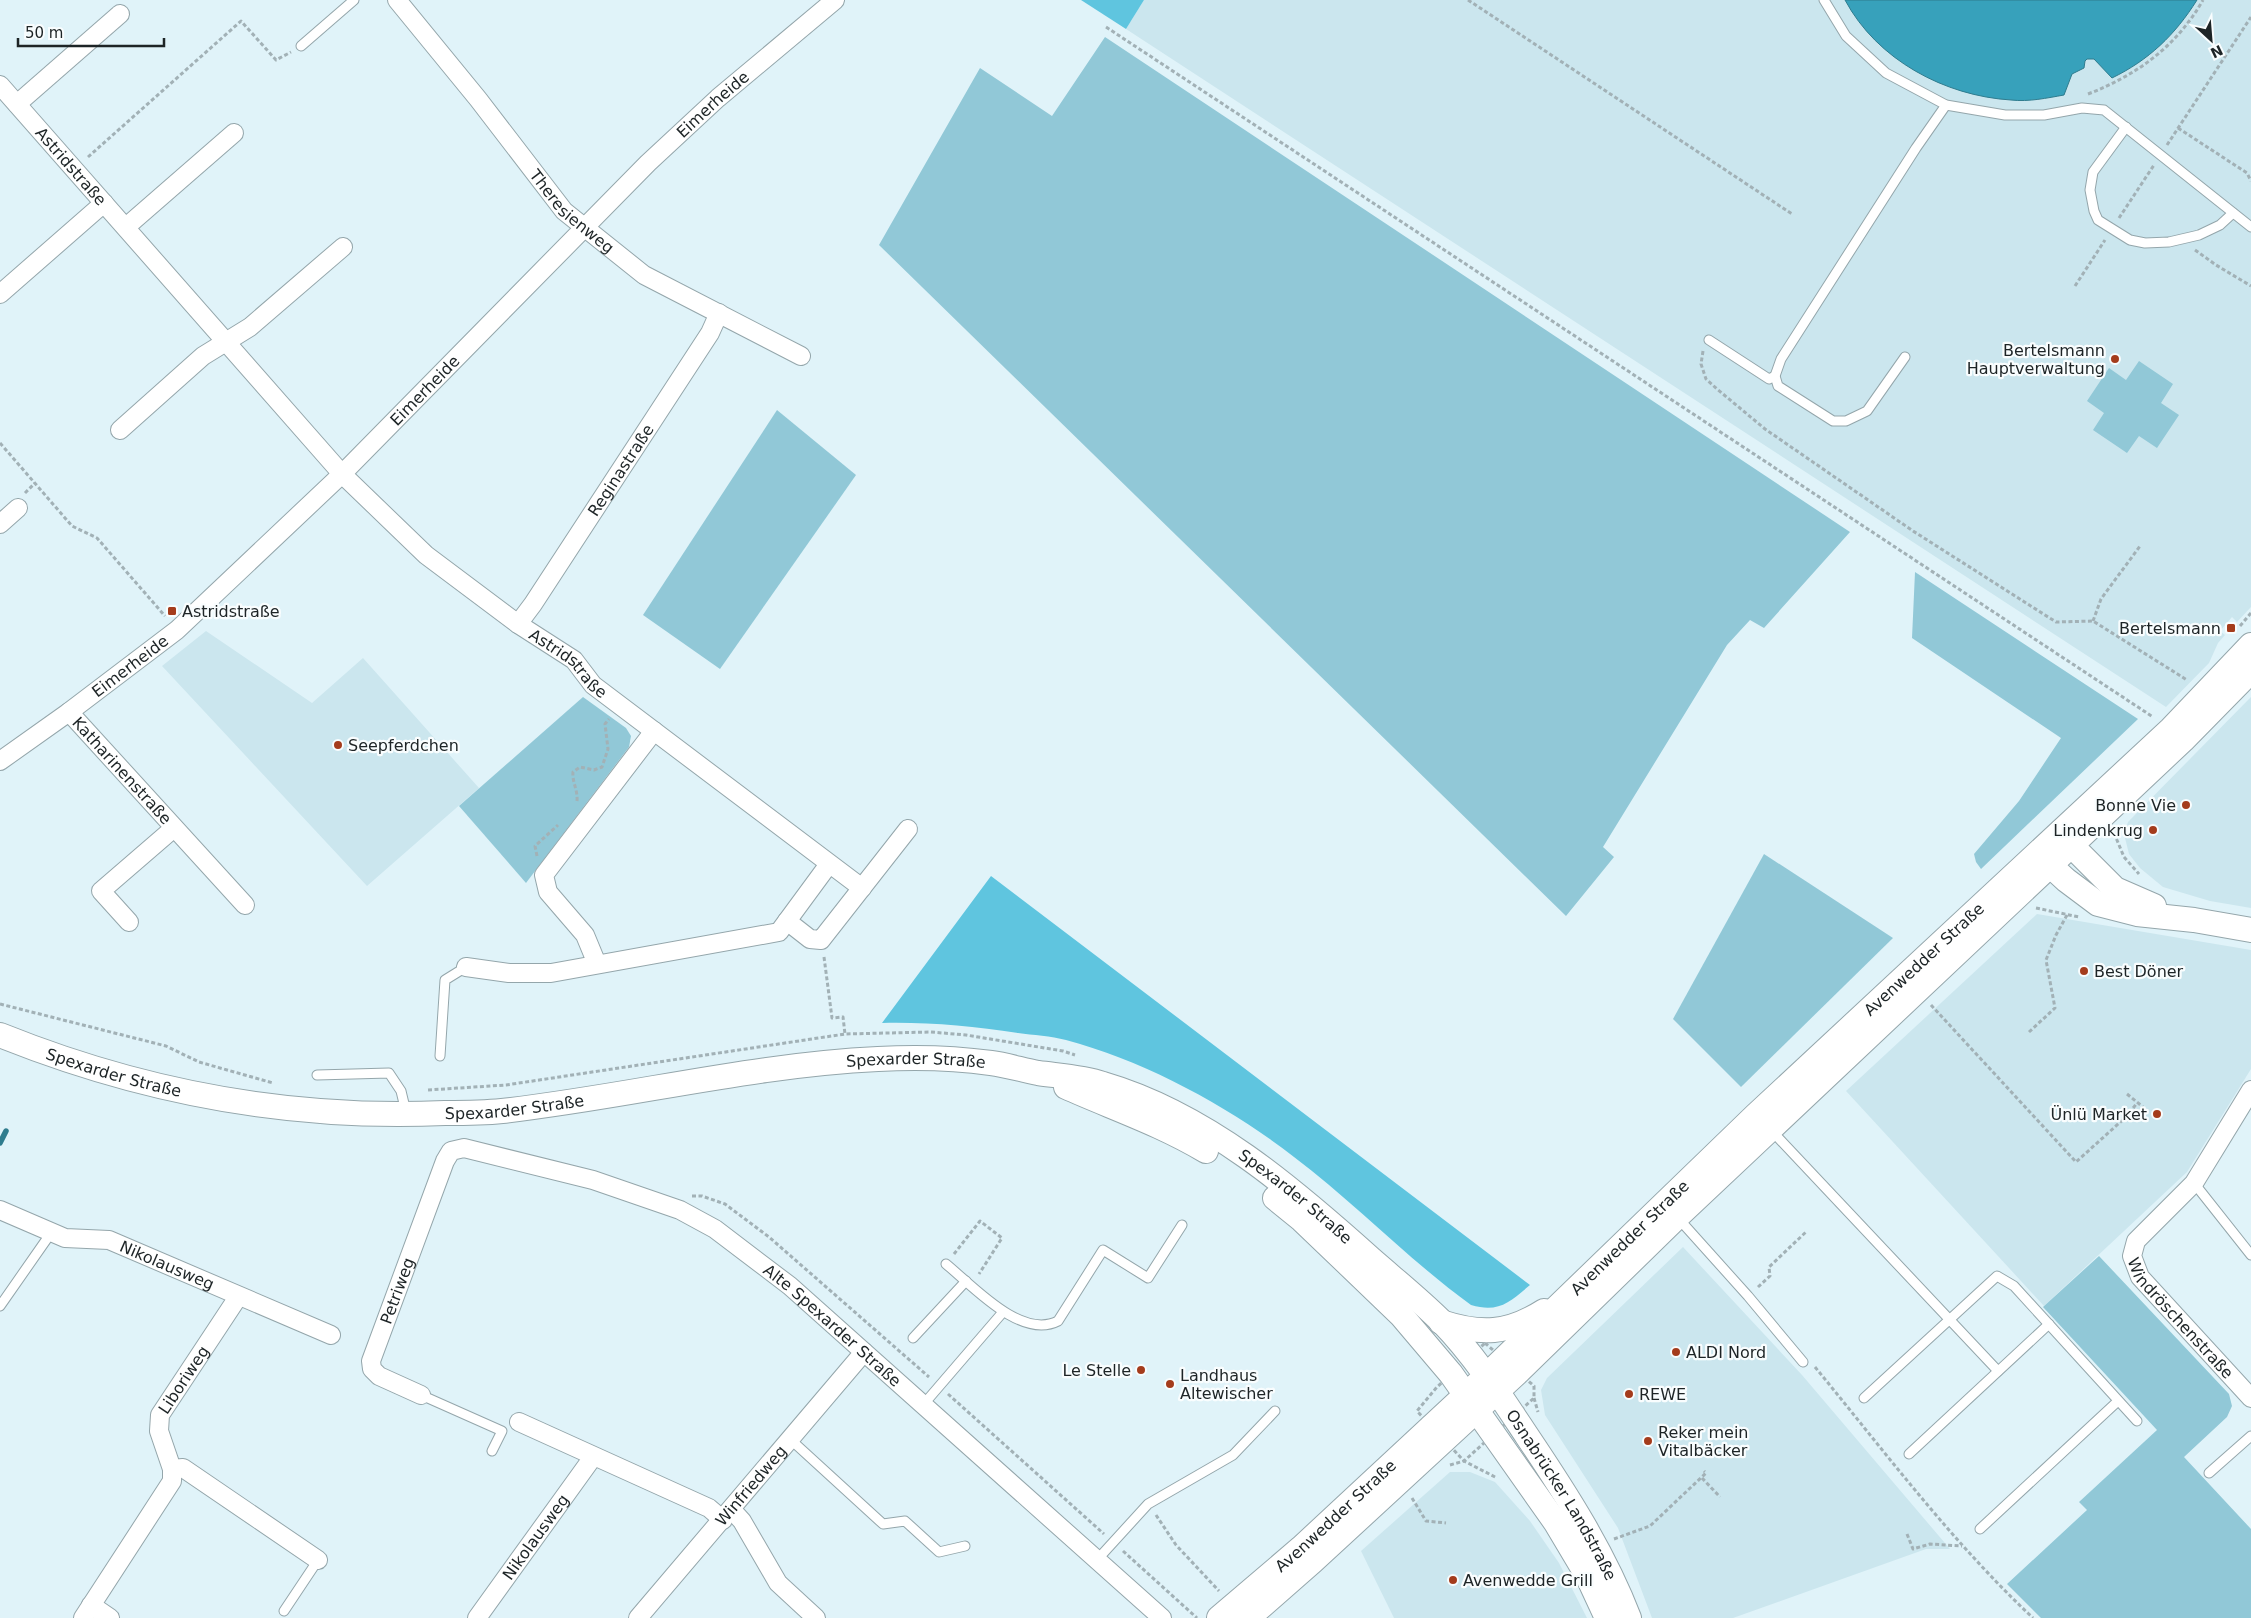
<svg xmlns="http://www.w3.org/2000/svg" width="2251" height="1618" viewBox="0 0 2251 1618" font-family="'DejaVu Sans',sans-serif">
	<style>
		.built { fill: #cbe6ee }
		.green { fill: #91c8d7 }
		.forest { fill: #5fc5df }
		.water { fill: #37a1bb; stroke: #2f7c8e }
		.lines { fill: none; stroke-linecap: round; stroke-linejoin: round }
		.stream { stroke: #2f7c8e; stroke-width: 5.5 }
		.lane-casing { stroke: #94a6ab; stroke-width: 11 }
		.street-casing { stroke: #94a6ab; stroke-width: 20 }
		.secondary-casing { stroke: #94a6ab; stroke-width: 26 }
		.path { stroke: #a2b1b6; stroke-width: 3; stroke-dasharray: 4 2.5; stroke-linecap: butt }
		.lane { stroke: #fff; stroke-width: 9 }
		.street { stroke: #fff; stroke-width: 18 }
		.secondary { stroke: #fff; stroke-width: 24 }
		.poi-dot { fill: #a43c1c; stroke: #f9fdfe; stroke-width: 2 }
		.labels { text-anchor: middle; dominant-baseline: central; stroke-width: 4.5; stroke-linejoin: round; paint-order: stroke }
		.street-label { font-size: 16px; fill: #1d2426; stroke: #f9fdfe }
		.poi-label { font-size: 16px; fill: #1d2426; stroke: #f9fdfe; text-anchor: start }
	</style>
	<rect width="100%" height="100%" fill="#e0f3f9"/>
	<!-- built -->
	<g class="built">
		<polygon points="1144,0 2251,0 2251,607 2237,622 2232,617 2220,631 2225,635 2218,643 2209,663 2166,707 1126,29"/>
		<polygon points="206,631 312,703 363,658 479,788 367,886 162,666"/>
		<polygon points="2251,697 2251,908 2210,901 2163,887 2140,868 2129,854 2124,834 2128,822"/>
		<polygon points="2037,914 2251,950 2251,1069 2187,1172 2044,1306 1846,1091"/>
		<polygon points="1683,1247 1802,1375 1950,1549 1926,1549 1733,1618 1652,1618 1618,1528 1545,1415 1541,1390 1547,1378"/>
		<polygon points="1450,1472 1470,1472 1495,1482 1530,1521 1559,1563 1587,1618 1394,1618 1361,1551"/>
	</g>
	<!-- green -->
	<g class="green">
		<polygon points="1105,37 1850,532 1764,628 1750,620 1727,645 1603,847 1614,857 1566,916 879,245 980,68 1052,116"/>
		<polygon points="2139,361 2173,384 2161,403 2179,415 2157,448 2139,436 2127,453 2093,430 2104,413 2087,401 2109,368 2126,380"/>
		<polygon points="777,410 856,475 720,669 643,615"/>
		<polygon points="1915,572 2138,719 1981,869 1976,862 1974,854 2019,801 2061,738 1912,638"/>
		<polygon points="583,697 626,728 631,736 629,747 526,883 459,806"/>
		<polygon points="1764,854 1893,938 1741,1087 1673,1019"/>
		<polygon points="2099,1256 2229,1394 2232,1406 2227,1417 2184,1457 2251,1529 2251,1618 2041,1618 2007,1584 2087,1510 2079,1502 2157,1430 2043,1307"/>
	</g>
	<!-- forest -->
	<g class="forest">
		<polygon points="1081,0 1144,0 1126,29"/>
		<path d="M991 876 1530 1285C1510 1302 1499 1313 1471 1305 1409 1260 1355 1203 1294 1157 1230 1107 1145 1061 1066 1040 1051 1036 1033 1035 1018 1033 972 1026 928 1022 882 1023Z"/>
	</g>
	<!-- water -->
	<path class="water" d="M1845 0H2197C2175 35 2149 60 2112 78L2094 59H2087L2085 61 2084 68 2072 74 2064 95C2047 98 2029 102 2011 100 1945 96 1877 60 1845 0Z"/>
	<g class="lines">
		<!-- stream -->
		<polyline class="stream" points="0,1143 6,1131"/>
		<!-- lane casing -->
		<g class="lane-casing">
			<g id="lane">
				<polyline points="1824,0 1846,36 1886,73 1946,105 2005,115 2044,115 2082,108 2104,110 2251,227"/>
				<polyline points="301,46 354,0"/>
				<polyline points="2126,127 2093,172 2090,190 2094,211 2098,220 2130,240 2145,243 2169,242 2199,235 2220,225 2233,213"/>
				<polyline points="1709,340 1769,379 1775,376"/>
				<polyline points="1905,357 1867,411 1846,421 1833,421 1778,386 1775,376 1781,359 1916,148 1946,105"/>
				<polyline points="440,1056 445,980 466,967"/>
				<polyline points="317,1075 389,1073 401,1091 406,1112"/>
				<polyline points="1770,1129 1998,1371"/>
				<polyline points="2194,1183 2251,1255"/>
				<polyline points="1678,1218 1748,1296 1803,1362"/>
				<path d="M946 1264C973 1286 1021 1340 1058 1321L1103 1250 1148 1278 1182 1225"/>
				<polyline points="0,1306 51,1233"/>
				<polyline points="913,1338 966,1281"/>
				<polyline points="421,1395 502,1431 492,1451"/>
				<polyline points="1864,1398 1997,1276 2014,1286 2137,1421"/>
				<polyline points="923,1405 1003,1312"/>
				<polyline points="790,1439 883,1524 905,1521 939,1552 965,1546"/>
				<polyline points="1909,1454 2049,1324"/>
				<polyline points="2209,1473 2251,1436"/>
				<polyline points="1980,1529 2118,1401"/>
				<polyline points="1096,1561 1148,1504 1233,1455 1275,1411"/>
				<polyline points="284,1611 318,1560"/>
			</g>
		</g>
		<!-- street casing -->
		<g class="street-casing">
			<g id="street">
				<path id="s1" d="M397 0 478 99 564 211 644 275 801 356"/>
				<path id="s2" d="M0 85 342 474 426 555 518 624 574 660 593 685 862 888"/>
				<polyline points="17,104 120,14"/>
				<polyline points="126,227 234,133"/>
				<polyline points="0,294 104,203"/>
				<polyline points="120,430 203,356 250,327 343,247"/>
				<polyline points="0,524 18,508"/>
				<path id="s3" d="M518 624 533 604 710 333 719 313"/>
				<path id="s4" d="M69 712 245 905"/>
				<path id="s5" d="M0 761 69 712 177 630 342 474 648 163 718 98 835 0"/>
				<polyline points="787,921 810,939 821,940 908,829"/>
				<polyline points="129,922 101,891 174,828"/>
				<polyline points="597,964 585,935 548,892 544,875 654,731"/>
				<polyline points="466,967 509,973 551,973 779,932 829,864"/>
				<path id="s6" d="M2251 1090 2194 1183 2136 1241 2132 1256 2140 1277 2251 1398"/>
				<path id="s7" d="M0 1210 65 1238 109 1240 331 1335"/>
				<path id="s8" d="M421 1395 379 1376 372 1369 371 1361 445 1161 451 1151 464 1148 593 1180 680 1210 715 1229 790 1286 1162 1618"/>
				<polyline points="519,1422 709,1508 723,1520"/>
				<polyline points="172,1469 183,1468 318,1560"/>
				<polyline points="732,1510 742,1521 778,1583 816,1618"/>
				<polyline points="91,1605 110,1618"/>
				<path id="s9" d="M83 1618 172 1481V1469L159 1431 160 1415 238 1297"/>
				<path id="s10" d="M477 1618 593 1457"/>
				<path id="s11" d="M638 1618 864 1352"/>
			</g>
		</g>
		<!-- secondary casing -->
		<g class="secondary-casing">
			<g id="secondary">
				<polyline points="2061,835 2115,889 2154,906"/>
				<polyline points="2040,856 2066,880 2098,904 2137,914 2194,920 2251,930"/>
				<path id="s12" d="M0 1035C144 1093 290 1120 445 1113 464 1113 483 1113 502 1111 627 1097 751 1065 878 1059 915 1057 955 1058 991 1063 1007 1065 1022 1070 1038 1073 1060 1076 1082 1077 1103 1084 1206 1114 1293 1189 1371 1259 1395 1280 1420 1300 1442 1322 1475 1356 1501 1397 1527 1436 1566 1494 1604 1553 1629 1618"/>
				<path d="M1066 1087C1113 1108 1161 1124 1206 1151"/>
				<polyline points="1275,1198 1302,1220 1401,1315 1451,1374 1556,1523 1587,1575 1607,1618"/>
				<path d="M1441 1322C1481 1335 1508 1334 1544 1311"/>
				<path id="s13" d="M1219 1618 1301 1548 1486 1376 1756 1115 2171 729 2251 645"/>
				<polyline points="1248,1618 1313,1561 1518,1372 1677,1217 2183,740 2251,671"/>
			</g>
		</g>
		<!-- path -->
		<g class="path">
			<polyline points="1468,0 1792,214"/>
			<polyline points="1106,27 2153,717"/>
			<path d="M2088 94C2137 75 2177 46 2203 0"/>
			<polyline points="2178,128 2247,173 2251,181"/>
			<polyline points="2167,145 2251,17"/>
			<polyline points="88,157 241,21 276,60 291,52"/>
			<polyline points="2119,218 2154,165"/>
			<polyline points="2195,250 2216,265 2251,286"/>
			<polyline points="2075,286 2105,240"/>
			<polyline points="1703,351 1701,364 1706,379 1717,389 1765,429 1913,531 2056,622 2093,621 2187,680"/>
			<polyline points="0,443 72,526 97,538 165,616"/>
			<polyline points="25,493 35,483"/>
			<polyline points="2093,621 2101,599 2140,546"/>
			<polyline points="2240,626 2251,613"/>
			<path d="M577 801C578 790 572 782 573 772L580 767 594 770 602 767 608 749 605 724 609 719"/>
			<polyline points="2114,833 2124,857 2139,874"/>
			<polyline points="537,856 535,846 558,825"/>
			<polyline points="2036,908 2079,917"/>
			<polyline points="824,957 832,1018 843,1017 845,1034"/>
			<polyline points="0,1004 166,1046 199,1062 273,1083"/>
			<polyline points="1931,1005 2076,1162 2127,1116 2137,1103"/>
			<polyline points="2029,1032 2055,1008 2046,960 2056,935 2067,915"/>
			<polyline points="428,1090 506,1085 845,1034 931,1032 966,1035 1063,1051 1075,1055"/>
			<polyline points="2127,1094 2143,1107"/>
			<polyline points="692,1196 702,1196 725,1204 769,1237 929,1377"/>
			<polyline points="954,1254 980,1221 1002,1238 979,1274"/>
			<polyline points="1758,1287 1770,1276 1769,1267 1807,1231"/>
			<polygon points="1485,1343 1534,1386 1534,1398 1464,1461 1417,1411 1437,1387"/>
			<path d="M1815 1367C1885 1452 1952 1542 2033 1618"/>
			<polyline points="948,1394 1104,1534"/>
			<polyline points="1534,1398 1538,1412"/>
			<polyline points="1450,1465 1464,1461 1497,1478"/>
			<polyline points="1702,1478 1720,1497"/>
			<polyline points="1412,1498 1426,1521 1446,1523"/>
			<polyline points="1156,1515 1176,1545 1219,1591"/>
			<polyline points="1907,1534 1913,1549 1930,1544 1962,1546"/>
			<polyline points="1614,1539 1650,1526 1706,1473 1704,1471"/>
			<polyline points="1123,1551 1197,1618"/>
		</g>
		<!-- lane -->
		<use href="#lane" class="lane"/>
		<!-- street -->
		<use href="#street" class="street"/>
		<!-- secondary -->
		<use href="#secondary" class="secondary"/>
	</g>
	<!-- markers -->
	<g class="poi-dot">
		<circle cx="2115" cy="359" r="5"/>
		<rect x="167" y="606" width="10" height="10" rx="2.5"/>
		<rect x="2226" y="623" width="10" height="10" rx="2.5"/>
		<circle cx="338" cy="745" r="5"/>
		<circle cx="2186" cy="805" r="5"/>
		<circle cx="2153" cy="830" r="5"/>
		<circle cx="2084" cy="971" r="5"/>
		<circle cx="2157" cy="1114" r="5"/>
		<circle cx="1676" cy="1352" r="5"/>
		<circle cx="1141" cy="1370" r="5"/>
		<circle cx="1170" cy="1384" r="5"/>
		<circle cx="1629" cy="1394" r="5"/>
		<circle cx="1648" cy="1441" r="5"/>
		<circle cx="1453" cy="1580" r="5"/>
	</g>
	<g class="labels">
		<!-- street labels -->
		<g class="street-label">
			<text stroke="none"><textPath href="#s5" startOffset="971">Eimerheide</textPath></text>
			<text stroke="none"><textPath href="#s2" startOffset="108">Astridstraße</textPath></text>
			<text stroke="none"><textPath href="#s1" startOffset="275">Theresienweg</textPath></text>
			<text stroke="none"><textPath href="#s5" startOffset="565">Eimerheide</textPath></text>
			<text stroke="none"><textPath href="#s3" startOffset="185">Reginastraße</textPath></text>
			<text stroke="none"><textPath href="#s2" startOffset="814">Astridstraße</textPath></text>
			<text stroke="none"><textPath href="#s5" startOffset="161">Eimerheide</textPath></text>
			<text stroke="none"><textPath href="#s4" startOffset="79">Katharinenstraße</textPath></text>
			<text stroke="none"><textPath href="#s13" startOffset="965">Avenwedder Straße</textPath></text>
			<text stroke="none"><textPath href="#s12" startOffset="930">Spexarder Straße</textPath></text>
			<text stroke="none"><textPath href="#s12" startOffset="120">Spexarder Straße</textPath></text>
			<text stroke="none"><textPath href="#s12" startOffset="525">Spexarder Straße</textPath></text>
			<text stroke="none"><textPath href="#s12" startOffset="1344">Spexarder Straße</textPath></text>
			<text stroke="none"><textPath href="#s13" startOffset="560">Avenwedder Straße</textPath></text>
			<text stroke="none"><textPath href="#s7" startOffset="178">Nikolausweg</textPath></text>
			<text stroke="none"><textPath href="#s8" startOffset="139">Petriweg</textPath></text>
			<text stroke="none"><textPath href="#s6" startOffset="286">Windröschenstraße</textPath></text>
			<text stroke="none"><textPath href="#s8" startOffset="719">Alte Spexarder Straße</textPath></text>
			<text stroke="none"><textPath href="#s9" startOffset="274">Liboriweg</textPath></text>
			<text stroke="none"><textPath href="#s11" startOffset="174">Winfriedweg</textPath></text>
			<text stroke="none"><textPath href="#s12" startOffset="1748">Osnabrücker Landstraße</textPath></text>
			<text stroke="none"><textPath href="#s13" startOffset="155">Avenwedder Straße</textPath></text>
			<text stroke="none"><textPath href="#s10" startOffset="100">Nikolausweg</textPath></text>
		</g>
		<!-- poi labels -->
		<g class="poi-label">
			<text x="2105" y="350" text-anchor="end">Bertelsmann<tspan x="2105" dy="18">Hauptverwaltung</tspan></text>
			<text x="182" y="611">Astridstraße</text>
			<text x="2221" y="628" text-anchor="end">Bertelsmann</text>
			<text x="348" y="745">Seepferdchen</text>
			<text x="2176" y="805" text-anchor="end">Bonne Vie</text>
			<text x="2143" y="830" text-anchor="end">Lindenkrug</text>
			<text x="2094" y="971">Best Döner</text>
			<text x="2147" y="1114" text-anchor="end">Ünlü Market</text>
			<text x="1686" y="1352">ALDI Nord</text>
			<text x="1131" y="1370" text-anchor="end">Le Stelle</text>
			<text x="1180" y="1375">Landhaus<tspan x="1180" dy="18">Altewischer</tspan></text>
			<text x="1639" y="1394">REWE</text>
			<text x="1658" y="1432">Reker mein<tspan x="1658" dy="18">Vitalbäcker</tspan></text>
			<text x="1463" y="1580">Avenwedde Grill</text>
		</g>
	</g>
	<!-- north arrow -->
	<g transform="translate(2211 40) rotate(154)" stroke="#f9fdfe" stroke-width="4" paint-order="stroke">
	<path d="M0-4L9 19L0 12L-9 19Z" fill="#1d2426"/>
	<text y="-8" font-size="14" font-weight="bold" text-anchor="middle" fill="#1d2426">N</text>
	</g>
	<!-- scale -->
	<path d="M18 38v8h146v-8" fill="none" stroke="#1d2426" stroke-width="2.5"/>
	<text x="25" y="38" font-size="15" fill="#1d2426" stroke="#f9fdfe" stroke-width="4" paint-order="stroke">50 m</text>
</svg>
